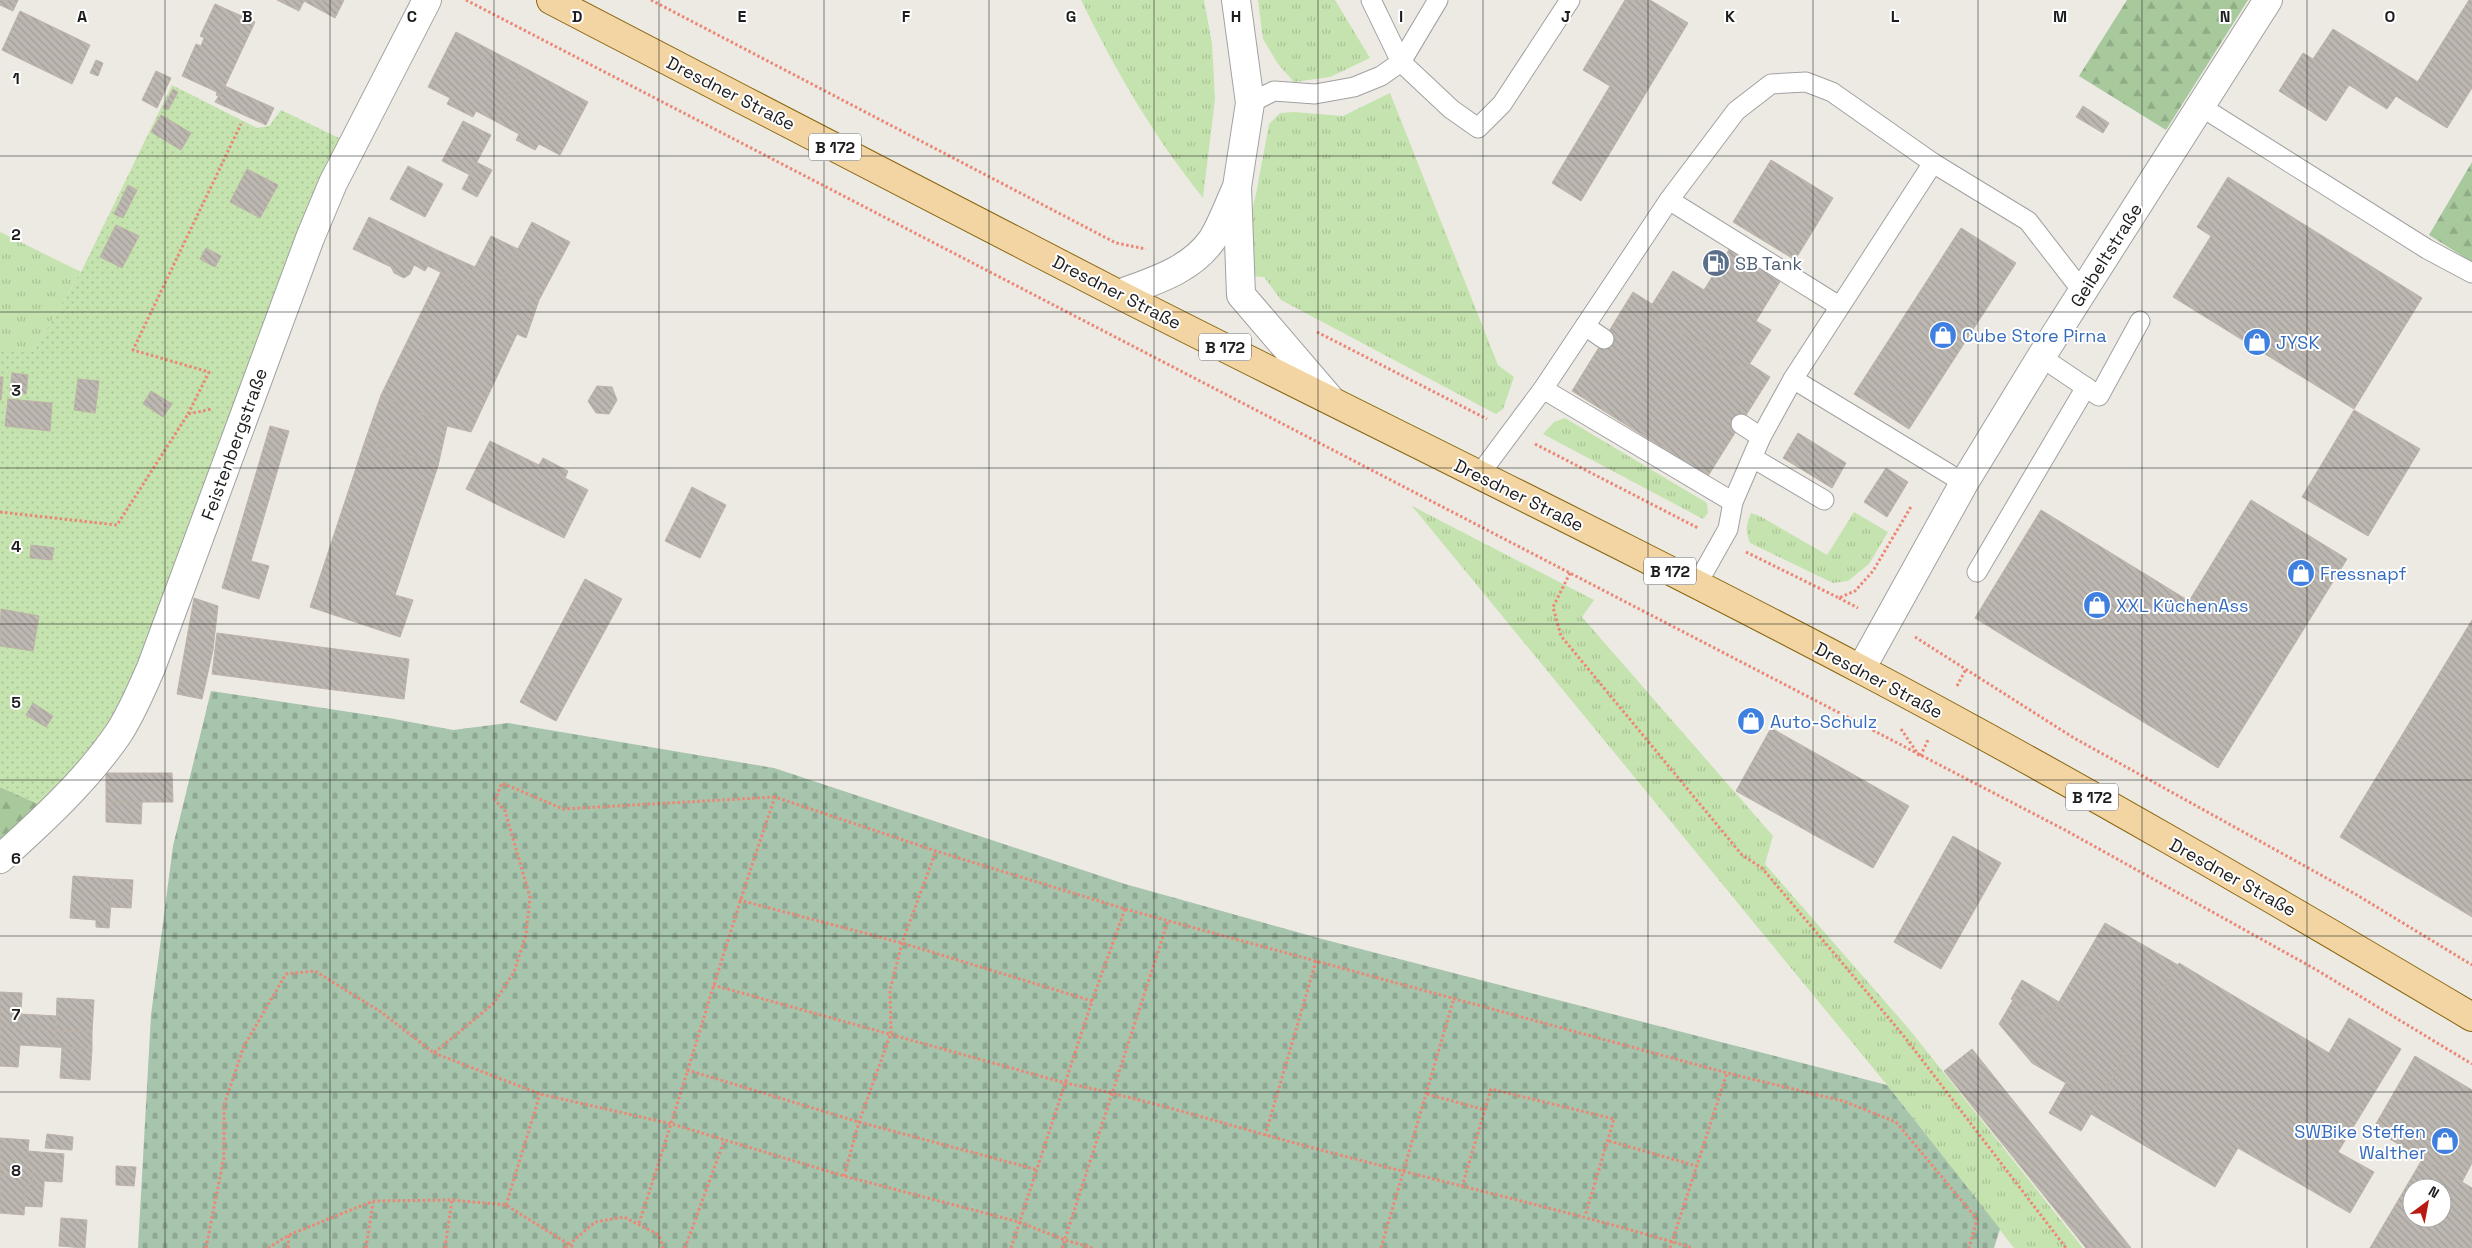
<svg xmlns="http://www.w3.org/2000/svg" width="2472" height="1248" viewBox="0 0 2472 1248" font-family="'Space Grotesk',sans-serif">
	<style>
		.grass { fill: url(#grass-tufts) }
		.forest { fill: url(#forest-firs) }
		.cemetery { fill: url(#cemetery-stones) }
		.garden { fill: url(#garden-dots) }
		.building { fill: url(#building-back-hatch); stroke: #bdb2a7; fill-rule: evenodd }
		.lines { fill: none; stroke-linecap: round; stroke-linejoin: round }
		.service-casing { stroke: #a1a1a1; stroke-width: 21 }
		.minor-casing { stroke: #a1a1a1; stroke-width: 30 }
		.tertiary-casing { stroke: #a1a1a1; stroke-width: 30 }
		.primary-casing { stroke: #89660d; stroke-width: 30 }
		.path { stroke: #ed8775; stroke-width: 3; stroke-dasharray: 2.5 2.5; stroke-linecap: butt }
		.service { stroke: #fff; stroke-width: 19 }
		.minor { stroke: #fff; stroke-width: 28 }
		.tertiary { stroke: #fff; stroke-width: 28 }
		.primary { stroke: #f3d5a3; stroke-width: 28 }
		.grid { fill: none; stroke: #1d1d1d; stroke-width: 1; stroke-opacity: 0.55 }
		.labels { text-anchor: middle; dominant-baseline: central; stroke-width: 4; stroke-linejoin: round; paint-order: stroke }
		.shield { fill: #fff; stroke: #616161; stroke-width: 1 }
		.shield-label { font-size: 16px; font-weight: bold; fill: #1d1d1d }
		.street-label { font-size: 18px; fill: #1d1d1d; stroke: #fff }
		.service-label { font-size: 18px; fill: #4e5e75; stroke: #fff; text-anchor: start }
		.shop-label { font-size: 18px; fill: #366cbe; stroke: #fff; text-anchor: start }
		.grid-label { font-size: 16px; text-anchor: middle; font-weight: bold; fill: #1d1d1d; stroke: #fff; stroke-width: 4; stroke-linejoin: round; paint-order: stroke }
	</style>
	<defs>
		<pattern id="grass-tufts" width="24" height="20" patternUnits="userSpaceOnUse" patternTransform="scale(1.25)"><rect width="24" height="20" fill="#c5e3ae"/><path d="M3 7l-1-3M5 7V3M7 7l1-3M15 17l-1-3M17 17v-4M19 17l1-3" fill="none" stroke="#a9c295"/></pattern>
		<pattern id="forest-firs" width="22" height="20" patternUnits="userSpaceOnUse" patternTransform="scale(1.25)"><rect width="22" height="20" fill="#a7c99c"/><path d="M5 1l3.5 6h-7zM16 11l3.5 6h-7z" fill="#8fac86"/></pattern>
		<pattern id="cemetery-stones" width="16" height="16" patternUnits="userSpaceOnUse" patternTransform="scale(1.25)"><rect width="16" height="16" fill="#a7c4ad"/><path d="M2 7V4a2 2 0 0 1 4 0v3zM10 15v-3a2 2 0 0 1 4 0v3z" fill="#8fa894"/></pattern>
		<pattern id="garden-dots" width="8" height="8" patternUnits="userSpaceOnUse" patternTransform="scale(1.25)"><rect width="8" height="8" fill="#c5e3ae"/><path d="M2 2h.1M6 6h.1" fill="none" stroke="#a9c295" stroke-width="1.8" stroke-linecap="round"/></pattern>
		<pattern id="building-back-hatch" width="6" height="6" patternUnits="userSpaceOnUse" patternTransform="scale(1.25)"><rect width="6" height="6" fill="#bdb7b1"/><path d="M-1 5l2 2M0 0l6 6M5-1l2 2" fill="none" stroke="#a29d98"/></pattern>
	</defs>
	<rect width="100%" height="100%" fill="#edeae4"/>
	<!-- grass -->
	<g class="grass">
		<path d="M1081 0H1204L1212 44 1215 99 1203 198C1154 137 1115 70 1081 0Z"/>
		<polygon points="1258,0 1335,0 1370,58 1330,77 1294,82 1278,64 1263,39"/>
		<polygon points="1390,93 1498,365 1514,377 1503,409 1496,414 1281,300 1264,277 1250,276 1245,238 1256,194 1269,124 1280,113 1294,112 1343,116"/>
		<polygon points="0,232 81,272 33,352 0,352"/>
		<polygon points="1565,418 1707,503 1708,513 1703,519 1543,434 1554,422"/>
		<polygon points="1412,506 1594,600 1582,617 1773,836 1765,864 1909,1029 2083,1248 2014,1248 1887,1085"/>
		<path d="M1854 512 1888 532 1869 564 1848 581 1833 583 1750 543C1745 531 1746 525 1751 513L1760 516 1827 555Z"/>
	</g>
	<!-- forest -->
	<g class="forest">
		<polygon points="2127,0 2248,0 2166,130 2079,76"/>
		<polygon points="2472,162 2472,262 2429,235"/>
		<polygon points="0,787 43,806 0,844"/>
	</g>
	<!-- cemetery -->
	<polygon class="cemetery" points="211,691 389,718 453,730 508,723 774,768 1125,884 1322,939 1887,1085 2000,1229 1994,1248 138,1248 151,1015 173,846"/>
	<!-- garden -->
	<polygon class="garden" points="172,85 257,128 269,126 281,110 343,140 139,665 109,728 43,806 0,787 0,352 33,352 81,272"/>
	<!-- building -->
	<g class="building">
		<polygon points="0,0 18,0 13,11 0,5"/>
		<polygon points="277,0 344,0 335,18 304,1 299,11"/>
		<polygon points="1625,0 1650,0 1688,23 1581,201 1552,183 1610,86 1583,70"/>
		<polygon points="2469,0 2472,0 2472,88 2447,128 2405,102"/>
		<polygon points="215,4 255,22 220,97 216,95 217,92 182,76 196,44 201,46 204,38 200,36"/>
		<polygon points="20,11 90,45 72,84 2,50"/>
		<polygon points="2333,29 2418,82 2405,102 2396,96 2387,109 2349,85 2326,121 2279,91 2303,53 2313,59"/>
		<polygon points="456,32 523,67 495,121 476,111 473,117 447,104 450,98 428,87"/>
		<polygon points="96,60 103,63 98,76 90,73"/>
		<polygon points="523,67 588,102 560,155 539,144 535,150 516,140 519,134 495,121"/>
		<polygon points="156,71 171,78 157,108 142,100"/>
		<polygon points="225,86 274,108 266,125 215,102"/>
		<polygon points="173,89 178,92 168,110 163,108"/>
		<polygon points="2083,106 2109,123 2103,133 2076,117"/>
		<polygon points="161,115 191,133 181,150 151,132"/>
		<polygon points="463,121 491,135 470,175 442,161"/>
		<polygon points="1771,160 1833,198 1795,260 1733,222"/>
		<polygon points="476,162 492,170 477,197 462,189"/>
		<polygon points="408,166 443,184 425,217 390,199"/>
		<polygon points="247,169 278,185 260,218 230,202"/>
		<polygon points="2228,177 2422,298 2354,409 2173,297 2211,236 2197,227"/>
		<polygon points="128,185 137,190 123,218 114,214"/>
		<polygon points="369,217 437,250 425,271 414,265 410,274 404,278 394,273 391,267 353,249"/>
		<polygon points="532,222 570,242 539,300 501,281"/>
		<polygon points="116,225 139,236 122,268 100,257"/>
		<polygon points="1961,228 2016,263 1909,429 1854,394"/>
		<polygon points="491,236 518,249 501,281 475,267"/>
		<polygon points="206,248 221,256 215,267 200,259"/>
		<polygon points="1730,248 1781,280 1756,321 1771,330 1745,371 1648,311 1673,271 1704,290"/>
		<polygon points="437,250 475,267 464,284 428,266"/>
		<polygon points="475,267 539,300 526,338 517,334 471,432 447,426 381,395 441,272 464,284"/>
		<polygon points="1633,292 1652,304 1648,311 1745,371 1750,364 1770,377 1708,476 1572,391"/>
		<polygon points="12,373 28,375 26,394 10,392"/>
		<polygon points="0,377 3,377 1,400 0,400"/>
		<polygon points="78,379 99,381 95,413 74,410"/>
		<polygon points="597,386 612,387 617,400 609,414 596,413 588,401"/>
		<polygon points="151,391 172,404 163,417 143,404"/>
		<polygon points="381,395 447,426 438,466 365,441"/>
		<polygon points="8,399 52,403 50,431 5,426"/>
		<polygon points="2354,410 2420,449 2368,536 2302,497"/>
		<polygon points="270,426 289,431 251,561 269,566 259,599 222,588"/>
		<polygon points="1798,433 1846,463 1832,488 1783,458"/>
		<polygon points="365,441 438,466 395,595 413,600 400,637 310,607"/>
		<polygon points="490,441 539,465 543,458 568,471 565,478 588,490 564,538 466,489"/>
		<polygon points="1886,468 1908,482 1887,517 1864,502"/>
		<polygon points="692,487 726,505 700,558 665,541"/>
		<polygon points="2251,500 2347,559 2218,768 1975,618 2041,510 2189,601"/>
		<polygon points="31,545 54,548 52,560 30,558"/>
		<polygon points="585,579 622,599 556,721 520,702"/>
		<polygon points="194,598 218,606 213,650 202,699 177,694"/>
		<polygon points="1,609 39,616 33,651 0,646"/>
		<polygon points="2472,620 2472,917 2340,837"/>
		<polygon points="217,633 409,659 404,699 212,674"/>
		<polygon points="33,703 53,716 46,727 26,715"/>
		<polygon points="1771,728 1909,806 1873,868 1736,791"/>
		<polygon points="106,773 172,773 173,802 106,802"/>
		<polygon points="106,802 142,802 141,824 106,822"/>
		<polygon points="1953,836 2001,863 1941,969 1894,942"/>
		<polygon points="73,876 113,879 109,928 96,927 96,920 70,918"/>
		<polygon points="113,879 133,880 131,908 111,907"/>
		<polygon points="2105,923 2178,965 2098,1102 2032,1063 1999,1024 2013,1000 2049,1019"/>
		<polygon points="2179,963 2329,1053 2349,1018 2401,1049 2338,1152 2374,1172 2350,1213 2238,1148 2215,1187 2091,1114"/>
		<polygon points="2022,980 2059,1002 2049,1019 2011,999"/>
		<polygon points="0,992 22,993 21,1014 56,1016 56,1031 0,1027"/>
		<polygon points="57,998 94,1000 92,1032 56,1031"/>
		<polygon points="0,1027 56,1031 55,1047 20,1045 18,1067 0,1066"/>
		<polygon points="56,1031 92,1032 92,1049 55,1047"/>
		<polygon points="62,1048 92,1049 90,1080 60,1078"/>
		<polygon points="1972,1049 2131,1248 2086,1248 1944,1071"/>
		<polygon points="2415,1056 2472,1090 2472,1163 2462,1182 2373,1129"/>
		<polygon points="2066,1083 2098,1102 2081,1131 2049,1113"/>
		<polygon points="47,1134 73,1137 72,1150 45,1148"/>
		<polygon points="0,1138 29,1140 26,1172 33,1173 33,1177 0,1175"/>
		<polygon points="28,1151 64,1154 62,1182 44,1181 44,1186 32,1185 33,1173 26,1172"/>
		<path d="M2423 1158 2472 1188V1248H2370ZM2412 1188H2442V1218H2412Z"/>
		<polygon points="116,1166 136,1167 134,1186 116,1185"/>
		<polygon points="0,1175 33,1177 32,1185 26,1184 24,1215 0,1213"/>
		<polygon points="26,1184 44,1186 42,1207 24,1206"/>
		<polygon points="61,1218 87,1220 85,1248 59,1246"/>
	</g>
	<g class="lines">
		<!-- service casing -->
		<g class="service-casing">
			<g id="service">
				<polyline points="1371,0 1401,62 1451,109 1478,128 1502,104 1570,0"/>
				<polyline points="1250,103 1274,91 1315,94 1354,87 1381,76 1401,62 1438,0"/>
				<polyline points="2200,106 2427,249 2472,273"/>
				<polyline points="1933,163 2028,221 2083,292"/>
				<polyline points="1839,306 1669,200 1736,111 1771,84 1806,82 1832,92 1933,163 1793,379 1964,483"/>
				<polyline points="1585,326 1604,339"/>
				<polyline points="2041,357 2099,396 2140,321"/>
				<polyline points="1543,389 1733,502"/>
				<polyline points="1741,424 1761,437"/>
				<polyline points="1753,458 1824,500"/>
				<polyline points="1479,475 1543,389 1669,200"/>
				<polyline points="1977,572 2086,387"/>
				<polyline points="1697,584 1728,529 1733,502 1761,437 1793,379"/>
			</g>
		</g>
		<!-- minor casing -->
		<g class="minor-casing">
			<g id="minor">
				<polyline points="1861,669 1964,483 2041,357 2268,0"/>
				<path d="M0 859C42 821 86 781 118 734 132 713 141 690 151 668L310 238 333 183 427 0"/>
			</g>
		</g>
		<!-- tertiary casing -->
		<g class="tertiary-casing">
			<g id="tertiary">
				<polyline points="1236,0 1250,103 1237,187 1241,295 1331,400"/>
				<path d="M1119 294C1153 281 1190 271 1212 240 1221 226 1228 207 1235 191"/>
			</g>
		</g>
		<!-- primary casing -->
		<g class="primary-casing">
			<path id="primary" d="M551 0C742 99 932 199 1124 297 1370 422 1620 542 1864 671 2070 780 2272 898 2472 1017"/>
		</g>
		<!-- path -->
		<g class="path">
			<polyline points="466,0 2065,830 2315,969 2472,1064"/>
			<polyline points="651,0 1116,243 1146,249"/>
			<polyline points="1317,332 1487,419"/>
			<polyline points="188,414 209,372 133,350 241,124"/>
			<polyline points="1535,444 1698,528"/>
			<polyline points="0,512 117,525 188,414 212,409"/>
			<polyline points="1746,552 1839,598 1855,591 1873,571 1912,505"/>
			<polyline points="1570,573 1553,607 1561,636 1742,855 1762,868 1903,1035 2066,1248"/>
			<polyline points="1839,598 1858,608"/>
			<polyline points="1915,637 2074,738 2357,895 2472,965"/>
			<polyline points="1957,686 1966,669"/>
			<polyline points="1901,729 1920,757 1928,740"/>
			<polyline points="739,900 902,943 1092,1001"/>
			<path d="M713 985 1065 1083C1152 1100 1236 1128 1321 1150 1445 1183 1570 1211 1693 1248"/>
			<polyline points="434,1053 540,1094 672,1124 844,1176 1019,1222 1065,1240 1093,1248"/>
			<polyline points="687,1070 859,1122 1038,1170"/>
			<polyline points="1427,1094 1485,1110"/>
			<polyline points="1265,1136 1316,961"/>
			<polyline points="1609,1141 1697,1166"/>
			<polyline points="844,1176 859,1122 891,1033 890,990 902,943 936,851"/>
			<polyline points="1462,1187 1491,1089 1614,1119 1585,1216"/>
			<polyline points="506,1205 540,1094"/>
			<path d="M639 1223C686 1082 726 938 775 797L936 851 1125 909 1727 1073 1843 1101 1896 1122 1977 1219 1969 1248"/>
			<polyline points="206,1248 224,1157 224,1105 244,1046 286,974 315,971 381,1012 434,1053 494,1003 514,972 526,934 530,897 505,811 495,800 502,783 563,809 775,797"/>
			<polyline points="268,1248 289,1235 373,1201 452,1200 506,1205 575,1248"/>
			<polyline points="288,1248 289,1235"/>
			<polyline points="366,1248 373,1202"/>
			<polyline points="445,1248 452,1200"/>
			<polyline points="565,1248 595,1222 624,1217 659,1235 663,1248"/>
			<polyline points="685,1248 724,1141"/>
			<polyline points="1011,1248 1092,1001 1125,909"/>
			<polyline points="1062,1248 1168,921"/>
			<polyline points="1381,1248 1454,998"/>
			<polyline points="1670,1248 1727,1073"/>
		</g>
		<!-- service -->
		<use href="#service" class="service"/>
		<!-- minor -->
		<use href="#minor" class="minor"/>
		<!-- tertiary -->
		<use href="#tertiary" class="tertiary"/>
		<!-- primary -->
		<use href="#primary" class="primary"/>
	</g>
	<!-- grid -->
	<path class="grid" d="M165 0V1248M330 0V1248M494 0V1248M659 0V1248M824 0V1248M989 0V1248M1154 0V1248M1318 0V1248M1483 0V1248M1648 0V1248M1813 0V1248M1978 0V1248M2142 0V1248M2307 0V1248M0 156H2472M0 312H2472M0 468H2472M0 624H2472M0 780H2472M0 936H2472M0 1092H2472"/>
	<!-- icons -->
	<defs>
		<g id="fuel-disc" transform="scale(1.4375)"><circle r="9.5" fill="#5c6f8a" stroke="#fff"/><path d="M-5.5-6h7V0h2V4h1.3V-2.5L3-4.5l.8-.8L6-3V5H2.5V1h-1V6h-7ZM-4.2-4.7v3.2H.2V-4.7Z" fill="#fff"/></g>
		<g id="shop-disc" transform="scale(1.4375)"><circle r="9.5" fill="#3f7fe0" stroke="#fff"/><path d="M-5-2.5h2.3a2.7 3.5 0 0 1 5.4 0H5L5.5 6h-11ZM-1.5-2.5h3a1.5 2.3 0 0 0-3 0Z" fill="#fff"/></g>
	</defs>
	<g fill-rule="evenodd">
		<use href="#fuel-disc" x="1716" y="263"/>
		<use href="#shop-disc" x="1943" y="335"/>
		<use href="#shop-disc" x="2257" y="342"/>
		<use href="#shop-disc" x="2301" y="573"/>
		<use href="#shop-disc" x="2097" y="605"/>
		<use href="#shop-disc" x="1751" y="721"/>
		<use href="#shop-disc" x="2445" y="1141"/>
	</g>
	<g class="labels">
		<!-- shield labels -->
		<g class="shield">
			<rect x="809" y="133.5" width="52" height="27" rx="4"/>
			<rect x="1199" y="333.5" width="52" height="27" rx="4"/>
			<rect x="1644" y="557.5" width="52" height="27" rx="4"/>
			<rect x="2066" y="783.5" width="52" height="27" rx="4"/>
		</g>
		<g class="shield-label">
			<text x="835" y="147">B 172</text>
			<text x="1225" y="347">B 172</text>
			<text x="1670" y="571">B 172</text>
			<text x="2092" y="797">B 172</text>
		</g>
		<!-- street labels -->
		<g class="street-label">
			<text transform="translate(731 93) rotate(27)">Dresdner Straße</text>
			<text transform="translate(2106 255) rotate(-58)">Geibeltstraße</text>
			<text transform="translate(1117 292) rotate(27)">Dresdner Straße</text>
			<text transform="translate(234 444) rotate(-70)">Feistenbergstraße</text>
			<text transform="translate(1519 495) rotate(26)">Dresdner Straße</text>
			<text transform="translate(1879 680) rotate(28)">Dresdner Straße</text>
			<text transform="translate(2233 877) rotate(29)">Dresdner Straße</text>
		</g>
		<!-- service labels -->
		<g class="service-label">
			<text x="1735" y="263">SB Tank</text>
		</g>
		<!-- shop labels -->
		<g class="shop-label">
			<text x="1962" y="335">Cube Store Pirna</text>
			<text x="2276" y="342">JYSK</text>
			<text x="2320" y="573">Fressnapf</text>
			<text x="2116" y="605">XXL KüchenAss</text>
			<text x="1770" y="721">Auto-Schulz</text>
			<text x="2426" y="1131" text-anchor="end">SWBike Steffen<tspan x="2426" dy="21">Walther</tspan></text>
		</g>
	</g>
	<g class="grid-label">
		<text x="82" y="22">A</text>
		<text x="247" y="22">B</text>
		<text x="412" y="22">C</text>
		<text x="577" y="22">D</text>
		<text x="742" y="22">E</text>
		<text x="906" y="22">F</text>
		<text x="1071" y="22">G</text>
		<text x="1236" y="22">H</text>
		<text x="1401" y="22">I</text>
		<text x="1566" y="22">J</text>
		<text x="1730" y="22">K</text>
		<text x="1895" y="22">L</text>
		<text x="2060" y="22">M</text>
		<text x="2225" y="22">N</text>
		<text x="2390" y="22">O</text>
		<text x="16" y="84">1</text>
		<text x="16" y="240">2</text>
		<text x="16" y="396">3</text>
		<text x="16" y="552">4</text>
		<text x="16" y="708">5</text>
		<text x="16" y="864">6</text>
		<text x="16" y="1020">7</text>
		<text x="16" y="1176">8</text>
	</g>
	<!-- north arrow -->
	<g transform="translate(2427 1203) rotate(32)"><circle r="24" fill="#ffffff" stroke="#a5a5a5"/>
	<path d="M0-4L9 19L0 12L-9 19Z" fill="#b81a12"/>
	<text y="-8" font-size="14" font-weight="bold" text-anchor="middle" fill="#1d1d1d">N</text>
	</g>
</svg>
